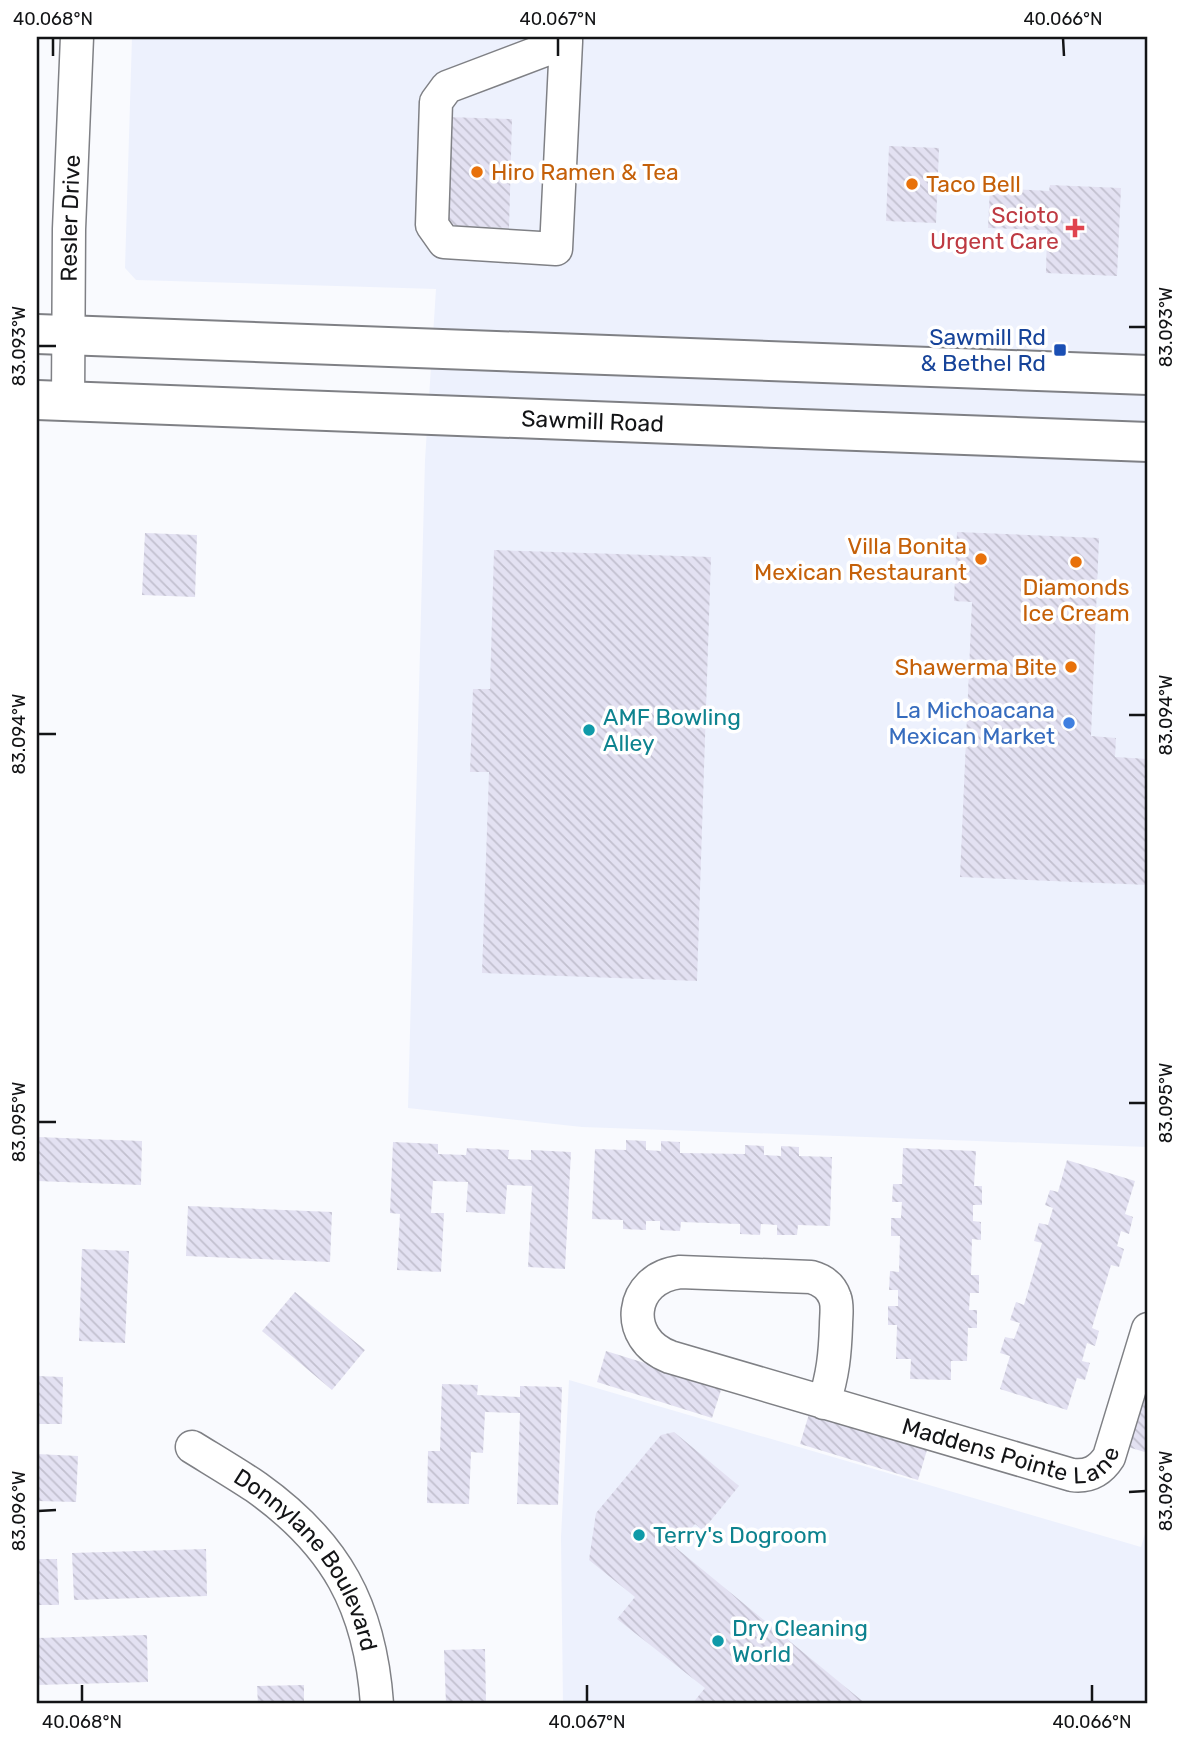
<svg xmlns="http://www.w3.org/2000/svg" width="1185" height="1741" viewBox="0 0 1185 1741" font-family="Rubik,sans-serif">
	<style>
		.built { fill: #edf1fd }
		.building { fill: url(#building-back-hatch) }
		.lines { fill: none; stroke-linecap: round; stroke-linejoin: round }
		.minor-casing { stroke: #7f8085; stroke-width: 35 }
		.major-casing { stroke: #7f8085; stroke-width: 42 }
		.minor { stroke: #fff; stroke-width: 32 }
		.major { stroke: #fff; stroke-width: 38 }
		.ticks { fill: none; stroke: #131416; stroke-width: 2.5 }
		.food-dot { fill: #e8710a; stroke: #fff; stroke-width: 2.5 }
		.health-dot { fill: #e0444e; stroke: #fff; stroke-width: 2.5 }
		.transit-dot { fill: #1a4fb4; stroke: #fff; stroke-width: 2.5 }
		.shop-dot { fill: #3f7fe0; stroke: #fff; stroke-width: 2.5 }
		.culture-dot { fill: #0f9aa8; stroke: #fff; stroke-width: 2.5 }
		.labels { text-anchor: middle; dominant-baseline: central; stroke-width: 7; stroke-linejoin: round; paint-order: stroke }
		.food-label { font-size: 23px; fill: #c56008; stroke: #fff; text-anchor: start }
		.health-label { font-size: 23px; fill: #be3a42; stroke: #fff; text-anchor: end }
		.street-label { font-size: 23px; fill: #131416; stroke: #fff }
		.transit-label { font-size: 23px; fill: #164399; stroke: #fff; text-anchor: end }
		.shop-label { font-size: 23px; fill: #366cbe; stroke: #fff; text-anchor: end }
		.culture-label { font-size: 23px; fill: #0d838f; stroke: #fff; text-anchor: start }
		.neatline { fill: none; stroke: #131416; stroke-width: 2.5 }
		.ticks-label { font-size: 18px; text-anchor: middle; fill: #131416 }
	</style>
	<defs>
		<pattern id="building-back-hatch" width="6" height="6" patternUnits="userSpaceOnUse" patternTransform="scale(1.75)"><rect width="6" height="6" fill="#e3e1f2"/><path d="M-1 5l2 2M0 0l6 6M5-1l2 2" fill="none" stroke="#c2c0cf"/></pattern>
	</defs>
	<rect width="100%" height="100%" fill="#f9fafe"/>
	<!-- built -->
	<g class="built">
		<polygon points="132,37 1148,37 1148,1147 582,1127 408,1108 425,460 436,289 136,280 125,268"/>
		<polygon points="569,1380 1141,1547 1148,1524 1148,1704 563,1704 561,1537"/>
	</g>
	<!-- building -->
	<g class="building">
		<polygon points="447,117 512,119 509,228 443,225"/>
		<polygon points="889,146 939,148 936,223 886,221"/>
		<polygon points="1050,185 1121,188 1117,276 1046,273 1047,230 988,228 990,188 1049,191"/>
		<polygon points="957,532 1099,538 1091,736 1116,738 1115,757 1148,759 1148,885 960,877 972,602 954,601"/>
		<polygon points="145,533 197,535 195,597 142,595"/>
		<polygon points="494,550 711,557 697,981 482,973 489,772 470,772 473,689 490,689"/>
		<polygon points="37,1137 142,1141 141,1185 37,1181"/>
		<polygon points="626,1140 646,1141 646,1150 661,1151 661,1141 680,1142 680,1153 745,1154 745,1145 764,1146 764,1155 781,1156 781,1146 799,1147 799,1156 832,1157 830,1226 798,1225 797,1235 777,1235 777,1225 761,1224 760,1235 740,1234 740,1224 681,1222 680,1231 660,1230 660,1221 646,1221 646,1230 623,1229 623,1220 592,1219 595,1149 626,1150"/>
		<polygon points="393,1142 438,1144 438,1154 466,1155 467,1148 509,1150 508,1159 531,1160 531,1150 571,1152 565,1269 528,1267 532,1186 507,1185 505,1214 466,1212 468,1182 433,1181 431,1213 444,1213 441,1272 397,1270 400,1214 390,1213"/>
		<polygon points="903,1148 976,1151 974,1186 982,1186 982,1205 973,1205 973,1221 981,1222 981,1240 972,1239 971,1275 979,1275 979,1293 970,1293 969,1310 977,1310 977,1328 968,1328 967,1361 951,1361 951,1380 910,1379 911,1359 896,1359 897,1325 888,1325 888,1306 898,1306 898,1290 889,1290 890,1271 899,1272 900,1236 891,1236 891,1218 901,1218 902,1202 892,1202 893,1184 902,1184"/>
		<polygon points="1067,1160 1135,1181 1125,1214 1133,1217 1129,1234 1121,1231 1117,1246 1124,1249 1119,1267 1111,1265 1092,1328 1099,1331 1095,1346 1087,1343 1082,1361 1090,1363 1085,1380 1077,1378 1067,1410 1000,1389 1010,1356 1000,1353 1005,1337 1014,1339 1020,1323 1010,1320 1016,1302 1024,1305 1042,1243 1034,1241 1039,1223 1048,1225 1053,1208 1045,1205 1050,1190 1058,1192"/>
		<polygon points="188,1206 332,1212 330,1262 186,1256"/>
		<polygon points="82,1249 129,1251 125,1343 79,1341"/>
		<polygon points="295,1292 365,1350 332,1390 262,1331"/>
		<polygon points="606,1351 722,1387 712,1418 597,1382"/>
		<polygon points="37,1376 63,1377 62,1424 37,1424"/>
		<polygon points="1148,1382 1148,1453 1128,1447"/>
		<polygon points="442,1384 478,1385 477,1395 520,1397 520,1386 562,1387 558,1505 517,1504 520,1413 485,1412 483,1453 471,1452 469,1504 427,1503 428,1451 440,1451"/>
		<polygon points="809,1414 927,1450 918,1480 800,1444"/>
		<polygon points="674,1432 739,1486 703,1530 695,1524 675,1547 866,1704 692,1704 705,1688 617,1619 635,1597 589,1560 596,1513 661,1435"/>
		<polygon points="37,1454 78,1456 76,1502 37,1501"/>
		<polygon points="206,1549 207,1596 74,1600 72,1553"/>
		<polygon points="37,1559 57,1559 59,1605 37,1605"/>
		<polygon points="147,1635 148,1682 37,1685 37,1638"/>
		<polygon points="485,1649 486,1704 446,1704 444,1650"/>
		<polygon points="304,1685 304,1704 258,1704 257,1686"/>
	</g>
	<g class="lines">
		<!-- minor casing -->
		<g class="minor-casing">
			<g id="minor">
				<polyline points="566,42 447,87 436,102 432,225 444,242 556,249 566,42 566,37"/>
				<path id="s1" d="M68 402 69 229 77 37"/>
				<path id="s2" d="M824 1403C833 1374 835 1355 836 1325 836 1316 838 1306 835 1298 831 1286 822 1280 811 1277L680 1272C629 1278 622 1339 670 1357L1072 1475C1088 1477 1100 1471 1109 1457L1148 1329"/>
				<path id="s3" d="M192 1447C213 1460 235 1473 256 1487 336 1544 370 1606 377 1704"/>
			</g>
		</g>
		<!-- major casing -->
		<g class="major-casing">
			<g id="major">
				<polyline points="37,334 1148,375"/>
				<path id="s4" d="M37 400 1148 442"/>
			</g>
		</g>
		<!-- minor -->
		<use href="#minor" class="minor"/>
		<!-- major -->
		<use href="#major" class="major"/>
	</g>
	<!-- ticks -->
	<path class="ticks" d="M53 38V56M558 38V56M1063 38 1064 56M1129 327H1146M38 346H56M1129 715H1146M38 734H56M1129 1103H1146M38 1122H56M1129 1492 1146 1491M38 1511 56 1510M82 1685V1702M587 1685V1702M1092 1685V1702"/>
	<!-- markers -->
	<g class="food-dot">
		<circle cx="477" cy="172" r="7"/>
		<circle cx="912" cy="184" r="7"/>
		<circle cx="981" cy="559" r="7"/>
		<circle cx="1076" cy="562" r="7"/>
		<circle cx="1071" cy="667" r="7"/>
	</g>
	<path class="health-dot" d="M1071.5 217.5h7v7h7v7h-7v7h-7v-7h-7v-7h7z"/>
	<rect class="transit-dot" x="1053" y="343" width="14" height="14" rx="3.5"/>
	<circle class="shop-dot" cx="1069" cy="723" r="7"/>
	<g class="culture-dot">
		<circle cx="589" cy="730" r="7"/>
		<circle cx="639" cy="1535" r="7"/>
		<circle cx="718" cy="1641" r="7"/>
	</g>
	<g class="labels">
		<!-- food labels -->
		<g class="food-label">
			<text x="491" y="172">Hiro Ramen &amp; Tea</text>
			<text x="926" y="184">Taco Bell</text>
			<text x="967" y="546" text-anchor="end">Villa Bonita<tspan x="967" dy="26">Mexican Restaurant</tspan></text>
			<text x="1076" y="587" text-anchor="middle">Diamonds<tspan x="1076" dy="26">Ice Cream</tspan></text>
			<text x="1057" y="667" text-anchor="end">Shawerma Bite</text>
		</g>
		<!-- health labels -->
		<g class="health-label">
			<text x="1059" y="215">Scioto<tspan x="1059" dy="26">Urgent Care</tspan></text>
		</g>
		<!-- street labels -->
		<g class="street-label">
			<text stroke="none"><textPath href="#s1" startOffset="184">Resler Drive</textPath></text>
			<text stroke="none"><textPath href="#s4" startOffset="556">Sawmill Road</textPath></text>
			<text stroke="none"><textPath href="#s2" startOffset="751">Maddens Pointe Lane</textPath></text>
			<text stroke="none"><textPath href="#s3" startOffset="166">Donnylane Boulevard</textPath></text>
		</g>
		<!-- transit labels -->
		<g class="transit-label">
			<text x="1046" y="337">Sawmill Rd<tspan x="1046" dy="26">&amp; Bethel Rd</tspan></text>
		</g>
		<!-- shop labels -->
		<g class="shop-label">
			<text x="1055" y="710">La Michoacana<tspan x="1055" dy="26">Mexican Market</tspan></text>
		</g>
		<!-- culture labels -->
		<g class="culture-label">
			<text x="603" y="717">AMF Bowling<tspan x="603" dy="26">Alley</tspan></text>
			<text x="653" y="1535">Terry's Dogroom</text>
			<text x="732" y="1628">Dry Cleaning<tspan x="732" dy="26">World</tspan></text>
		</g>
	</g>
	<!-- border -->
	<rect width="1185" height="1741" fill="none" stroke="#ffffff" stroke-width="77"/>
	<rect x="38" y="38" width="1108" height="1664" class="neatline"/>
	<g class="ticks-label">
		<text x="53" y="25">40.068°N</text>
		<text x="558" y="25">40.067°N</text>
		<text x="1063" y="25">40.066°N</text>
		<text transform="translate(1166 327) rotate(-90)" y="6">83.093°W</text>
		<text transform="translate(19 346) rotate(-90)" y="6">83.093°W</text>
		<text transform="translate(1166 715) rotate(-90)" y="6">83.094°W</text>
		<text transform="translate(19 734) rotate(-90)" y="6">83.094°W</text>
		<text transform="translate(1166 1103) rotate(-90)" y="6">83.095°W</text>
		<text transform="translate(19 1122) rotate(-90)" y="6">83.095°W</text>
		<text transform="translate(1166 1491) rotate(-90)" y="6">83.096°W</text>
		<text transform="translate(19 1511) rotate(-90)" y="6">83.096°W</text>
		<text x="82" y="1728">40.068°N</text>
		<text x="587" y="1728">40.067°N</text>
		<text x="1092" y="1728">40.066°N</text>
	</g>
</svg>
